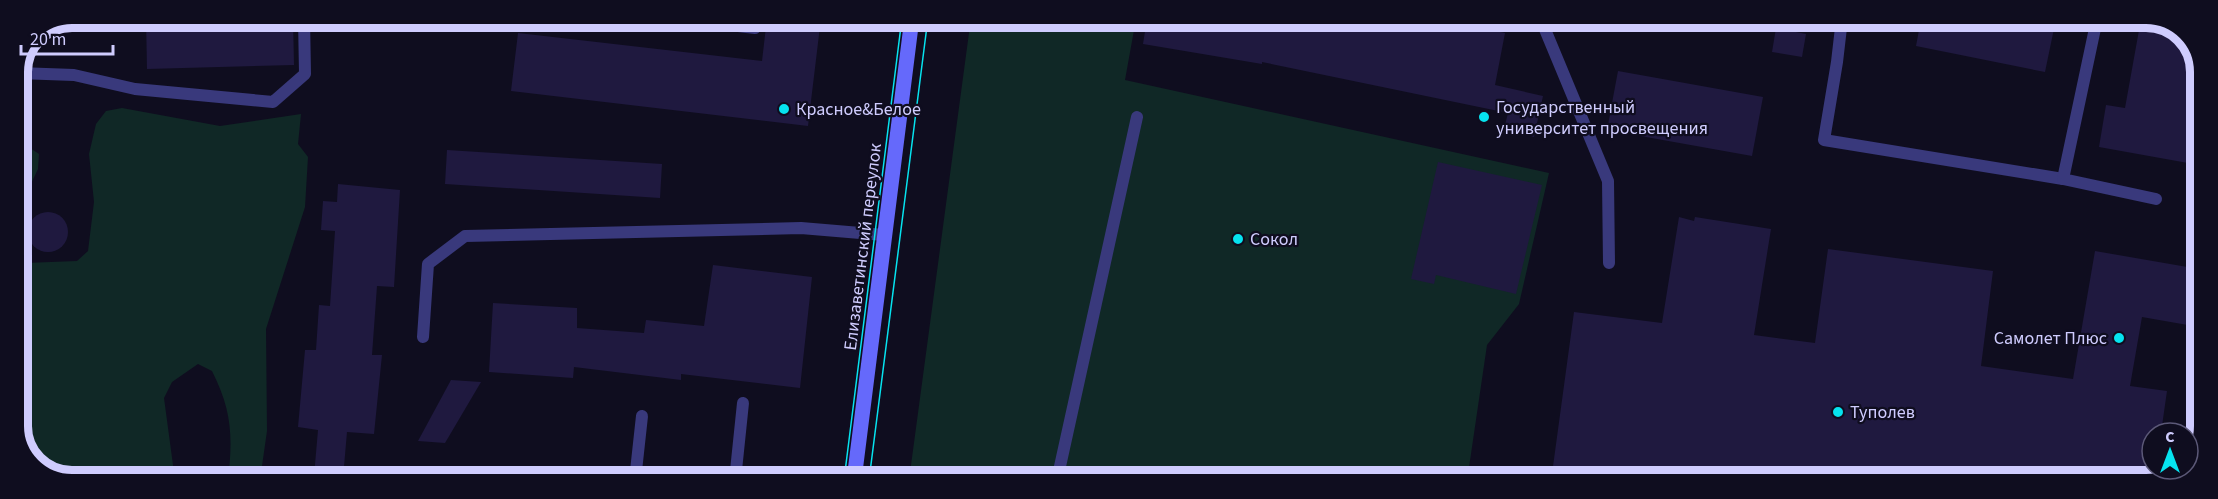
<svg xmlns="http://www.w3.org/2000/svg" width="2218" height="499" viewBox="0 0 2218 499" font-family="'Source Sans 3',sans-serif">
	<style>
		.green { fill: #102826 }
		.building { fill: #1f193f }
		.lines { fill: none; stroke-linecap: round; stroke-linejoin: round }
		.lane { stroke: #39397c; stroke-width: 12 }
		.secondary { stroke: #6569fb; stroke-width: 15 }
		.tram { stroke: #06e3ef; stroke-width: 1.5 }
		.poi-dot { fill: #06e3ef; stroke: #0f0d1f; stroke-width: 2 }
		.labels { text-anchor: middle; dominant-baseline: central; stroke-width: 4.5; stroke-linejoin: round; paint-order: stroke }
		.poi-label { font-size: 18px; fill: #cfccfe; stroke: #0f0d1f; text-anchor: start }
		.street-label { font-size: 18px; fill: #cfccfe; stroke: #0f0d1f }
		.rim { fill: none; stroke: #cfccfe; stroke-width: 8 }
	</style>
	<rect width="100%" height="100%" fill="#0f0d1f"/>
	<!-- green -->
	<g class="green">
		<polygon points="971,18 1136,19 1125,80 1549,173 1519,304 1487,345 1467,481 909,480"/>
		<path d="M122 108 220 126 301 114 298 144 308 157 305 207 266 329 267 431 260 480H228C233 436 232 411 212 371L198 364 172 382 164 398 175 480H62L32 463 18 433V261L25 263 77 261 88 251 94 202 89 154 96 124 106 111Z"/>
		<polygon points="18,144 24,144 39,154 38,169 18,211"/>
	</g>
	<!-- building -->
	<g class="building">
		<polygon points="146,18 293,18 294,65 147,69"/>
		<polygon points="767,18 821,18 808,126 511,91 518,33 762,61"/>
		<polygon points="1147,19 1393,19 1456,32 1458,23 1505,33 1495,85 1543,96 1534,137 1504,129 1508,113 1262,62 1262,64 1143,44"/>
		<polygon points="1921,19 2056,19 2045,72 1916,46"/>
		<polygon points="2141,19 2156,19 2186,36 2200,66 2199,165 2099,147 2106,105 2125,108"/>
		<polygon points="1776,28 1806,34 1802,57 1772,52"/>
		<polygon points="1618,71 1763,97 1752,156 1607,130"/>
		<polygon points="447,150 662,164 660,198 445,184"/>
		<polygon points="1438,162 1542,185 1516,294 1436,275 1434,284 1411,279"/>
		<polygon points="338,184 400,190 394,287 377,286 372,355 382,355 374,434 347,432 343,478 314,476 318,430 298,427 305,350 316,350 319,305 330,306 335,231 321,230 323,201 337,202"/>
		<circle cx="48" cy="232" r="20"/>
		<polygon points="1679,217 1694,221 1695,217 1771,229 1754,335 1815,343 1828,249 1993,271 1981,366 2073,379 2095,251 2199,269 2199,327 2142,317 2130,386 2167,391 2161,433 2152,433 2152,469 2156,469 2155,477 2146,481 1551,481 1574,312 1662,323"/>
		<polygon points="713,265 812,277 800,388 681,374 681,380 574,367 573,378 489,372 493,303 577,308 577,328 644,333 646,320 704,326"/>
		<polygon points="451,380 481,382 445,443 418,441"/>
	</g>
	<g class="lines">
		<!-- lane -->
		<g class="lane">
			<polyline points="672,18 755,28 756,18"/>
			<polyline points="1535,19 1544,27 1608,181 1609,263"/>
			<polyline points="1842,19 1837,62 1824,140 2063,179"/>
			<polyline points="2097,19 2063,179 2156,199"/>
			<polyline points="18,73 74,75 135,89 273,102 305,74 304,18"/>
			<polyline points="423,337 428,264 465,236 801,228 884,235"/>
			<polyline points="493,480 493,476 552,480"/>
			<polyline points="635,480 642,416"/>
			<polyline points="735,480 743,403"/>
			<polyline points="1057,480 1137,117"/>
		</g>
		<!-- secondary -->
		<polyline class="secondary" points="854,480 912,18"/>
		<!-- tram -->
		<g class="tram">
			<polyline points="844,480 902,18"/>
			<polyline points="869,480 928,18"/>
		</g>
	</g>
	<!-- markers -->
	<g class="poi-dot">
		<circle cx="784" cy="109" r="6"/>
		<circle cx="1484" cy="117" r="6"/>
		<circle cx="1238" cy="239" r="6"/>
		<circle cx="2119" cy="338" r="6"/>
		<circle cx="1838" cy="412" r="6"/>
	</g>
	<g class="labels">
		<!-- poi labels -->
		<g class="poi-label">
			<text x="1496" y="107">Государственный<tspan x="1496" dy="21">университет просвещения</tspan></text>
			<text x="796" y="109">Красное&amp;Белое</text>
			<text x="1250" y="239">Сокол</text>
			<text x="2107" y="338" text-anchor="end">Самолет Плюс</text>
			<text x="1850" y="412">Туполев</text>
		</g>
		<!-- street labels -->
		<g class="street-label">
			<text transform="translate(863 247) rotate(-83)">Елизаветинский переулок</text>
		</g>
	</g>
	<!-- crop -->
	<path d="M0 0H2218V499H0ZM72 28H2146A44 44 0 0 1 2190 72V426A44 44 0 0 1 2146 470H72A44 44 0 0 1 28 426V72A44 44 0 0 1 72 28Z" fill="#0f0d1f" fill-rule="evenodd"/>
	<path class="rim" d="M72 28H2146A44 44 0 0 1 2190 72V426A44 44 0 0 1 2146 470H72A44 44 0 0 1 28 426V72A44 44 0 0 1 72 28Z"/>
	<!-- north arrow -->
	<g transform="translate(2170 451)"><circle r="28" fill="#0f0d1f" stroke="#5c5978" stroke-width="1.5"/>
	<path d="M0-4.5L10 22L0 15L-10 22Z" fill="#06e3ef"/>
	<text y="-9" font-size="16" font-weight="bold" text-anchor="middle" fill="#cfccfe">С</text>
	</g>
	<!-- scale -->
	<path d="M21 45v9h92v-9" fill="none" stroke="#cfccfe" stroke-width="3"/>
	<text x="30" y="45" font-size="18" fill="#cfccfe" stroke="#0f0d1f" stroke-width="4.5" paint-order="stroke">20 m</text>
</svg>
